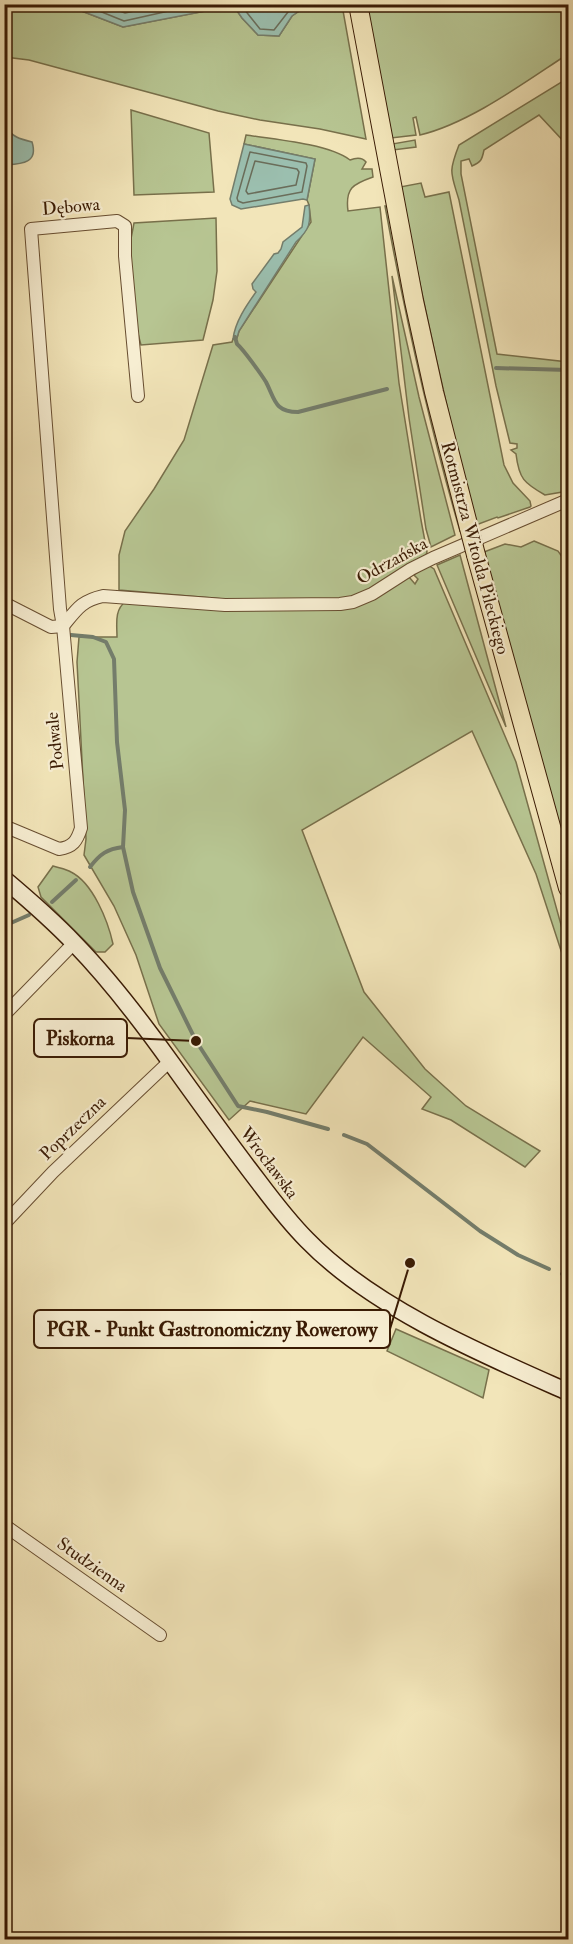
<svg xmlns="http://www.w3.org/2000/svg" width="573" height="1944" viewBox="0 0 573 1944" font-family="'IM FELL Double Pica',serif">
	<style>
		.green { fill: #b7c592; stroke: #78704b; stroke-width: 1.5 }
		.water { fill: #9bbfaf; stroke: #747d6b; stroke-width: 1.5 }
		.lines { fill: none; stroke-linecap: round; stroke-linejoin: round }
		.shore { stroke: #6a6d5a; stroke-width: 1.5 }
		.stream { stroke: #747d6b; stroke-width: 4 }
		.street-casing { stroke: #684e31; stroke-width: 14 }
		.secondary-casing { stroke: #3a1b04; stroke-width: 19 }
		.primary-casing { stroke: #3a1b04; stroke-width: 20 }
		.street { stroke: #f7eed2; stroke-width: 12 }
		.secondary { stroke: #f7eed2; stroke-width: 16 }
		.primary { stroke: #f2e5b9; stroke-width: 18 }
		.primary-bridge-casing { stroke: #3a1b04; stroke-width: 20; stroke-linecap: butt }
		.primary-bridge { stroke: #f2e5b9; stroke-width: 18 }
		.labels { text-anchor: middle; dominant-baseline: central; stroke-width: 4.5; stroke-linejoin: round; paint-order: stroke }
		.street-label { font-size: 18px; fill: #3a1b04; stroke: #f7eed2 }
		.leader { fill: none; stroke: #3a1b04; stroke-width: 2 }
		.callout-dot { fill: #3a1b04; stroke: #f7eed2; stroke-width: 2 }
		.callout { fill: #f7eed2; stroke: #3a1b04; stroke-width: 2 }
		.callout-label { font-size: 20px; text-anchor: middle; font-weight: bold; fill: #3a1b04 }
	</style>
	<rect width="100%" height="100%" fill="#f2e5b9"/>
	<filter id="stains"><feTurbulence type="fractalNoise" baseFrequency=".00333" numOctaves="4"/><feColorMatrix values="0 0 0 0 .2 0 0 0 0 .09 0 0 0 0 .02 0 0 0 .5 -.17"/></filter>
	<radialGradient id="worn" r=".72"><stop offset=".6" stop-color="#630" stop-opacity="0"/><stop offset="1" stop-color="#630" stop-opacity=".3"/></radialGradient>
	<!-- green -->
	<g class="green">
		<polygon points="18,4 54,5 79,10 123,27 206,11 206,5 233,5 242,18 258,35 279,36 292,16 308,5 342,5 366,139 320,129 260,120 218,111 29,60 5,57 4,6"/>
		<path d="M367 5H568V54C525 82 470 123 420 135L416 117 413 118 416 135 391 138Z"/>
		<path d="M568 78V146L539 115 484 150C482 160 481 162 472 166L469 159 461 161V174L497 354 568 362V491L545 495C524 483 519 479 516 454L511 450 517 448V444L510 443 496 386 459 200C451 173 448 173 459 145Z"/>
		<polygon points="131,110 209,133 214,192 134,195"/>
		<path d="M246 135C273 139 329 144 350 160 355 158 362 157 366 162L362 169H372L373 177C353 184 345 188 348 211L380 207 399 383 421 520 427 552 426 555 358 597 345 599 259 602 119 590V555L125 531 154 489 184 440 213 345 232 342 233 339 237 338 239 331 311 222 309 205 307 200 315 159 244 144Z"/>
		<polygon points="415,140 416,147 393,150 392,144"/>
		<path d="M421 183 425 197 449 192 504 465 513 483 530 501 531 506 530 507 498 518 497 517 476 525C447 413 423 301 400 187Z"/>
		<path d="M385 206H387L388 210 416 343 463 530 460 531C429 425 405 315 385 206Z"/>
		<polygon points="216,218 217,271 213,300 203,340 141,345 137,330 129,249 134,223"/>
		<polygon points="392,276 419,397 455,535 431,547 426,529 409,418"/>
		<polygon points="534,541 558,551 568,565 568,866 484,552 505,544 521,547"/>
		<polygon points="460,555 506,727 437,565"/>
		<path d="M428 565 434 569 516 762 568 950V972L536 874 472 731 302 830 364 992 425 1069 466 1106 540 1151 525 1167 451 1120 422 1109 431 1097 363 1037 306 1114 250 1101 229 1120 159 1024 136 955 114 906 84 855 86 839 77 662 79 637H117C117 624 114 610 126 601L236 610 345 609 409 577 415 584 418 579 414 575Z"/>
		<path d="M53 866C59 868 66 869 71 872 93 883 108 921 113 944L105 952H96L41 897 38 887Z"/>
		<polygon points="396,1329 489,1370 483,1398 387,1351"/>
	</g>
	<!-- water -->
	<g class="water">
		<polygon points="54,5 206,4 206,11 123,27 79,10"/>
		<polygon points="233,5 308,5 292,16 279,36 258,35 242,18"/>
		<path d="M5 126C12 137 20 139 32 142 39 164 20 164 5 165Z"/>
		<polygon points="244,144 315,159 307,200 303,199 241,209 232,205 230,199"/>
		<path d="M309 205C311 223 310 229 296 242L239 331 237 338 233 339C235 322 246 306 256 292L253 289 252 284 274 254 278 253 281 249 283 242 302 227 305 206Z"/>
	</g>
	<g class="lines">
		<!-- shore -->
		<g class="shore">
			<polyline points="82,4 124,21 200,4"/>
			<polyline points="103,4 125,13 168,4"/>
			<polyline points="240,4 260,29 274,30 288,12 298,4"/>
			<polygon points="250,152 306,163 307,166 302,192 243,203 238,201 237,198"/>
			<polygon points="255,161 297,169 299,172 296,185 248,194 246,191"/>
		</g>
		<!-- stream -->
		<g class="stream">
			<path d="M235 337 237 344C243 349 261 374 266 382 275 399 274 412 298 412L387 389"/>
			<polyline points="496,368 568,370"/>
			<polyline points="71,635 93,637 106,642 114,659 117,742 125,810 123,847 133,892 160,968 196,1041 238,1106 267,1112 328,1129"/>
			<path d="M90 867C100 854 107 849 123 847"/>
			<polyline points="52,902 76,880"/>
			<polyline points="4,926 29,915"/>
			<polyline points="344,1135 367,1144 480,1231 518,1255 549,1269"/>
			<polyline points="562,1274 568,1276"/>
		</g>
		<!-- street casing -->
		<g class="street-casing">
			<g id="street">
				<path d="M4 603 51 627 63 626C77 609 81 601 103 596L225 605 340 604 353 602 372 594 411 569 433 558 568 500"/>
				<path d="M4 826 59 849C73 847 77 841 81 828L63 626 60 609 31 229 117 221 125 226V256L138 396"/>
				<polyline points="4,1015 74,943"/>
				<polyline points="4,1224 53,1172 170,1061"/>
				<polyline points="4,1525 160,1635"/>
			</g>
		</g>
		<!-- secondary casing -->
		<g class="secondary-casing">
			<path id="secondary" d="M4 879C29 900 53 921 75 944 110 980 142 1022 172 1064 200 1103 228 1142 258 1181 273 1201 289 1222 307 1240 373 1308 482 1354 568 1392"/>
		</g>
		<!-- primary casing -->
		<g class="primary-casing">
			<g id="primary">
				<polyline points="358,4 414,301 434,392 469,528"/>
				<polyline points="476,555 568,888"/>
			</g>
		</g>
		<!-- street -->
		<use href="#street" class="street"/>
		<!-- secondary -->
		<use href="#secondary" class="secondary"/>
		<!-- primary -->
		<use href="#primary" class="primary"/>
		<!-- primary-bridge casing -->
		<g class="primary-bridge-casing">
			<polyline id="primary-bridge" points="469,528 476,555"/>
		</g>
		<!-- primary-bridge -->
		<use href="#primary-bridge" class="primary-bridge"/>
	</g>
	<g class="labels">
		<!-- street labels -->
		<g class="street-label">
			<text transform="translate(71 207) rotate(-5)">Dębowa</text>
			<text transform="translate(475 548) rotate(75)">Rotmistrza Witolda Pileckiego</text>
			<text transform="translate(392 561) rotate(-29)">Odrzańska</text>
			<text transform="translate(55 741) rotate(-96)">Podwale</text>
			<text transform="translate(73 1128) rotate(-44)">Poprzeczna</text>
			<text transform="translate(269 1163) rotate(53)">Wrocławska</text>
			<text transform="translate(92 1565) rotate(35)">Studzienna</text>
		</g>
	</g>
	<!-- callouts -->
	<path class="leader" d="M196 1041L127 1038M410 1263L390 1329"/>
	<g class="callout-dot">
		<circle cx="196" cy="1041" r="6"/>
		<circle cx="410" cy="1263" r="6"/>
	</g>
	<g class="callout">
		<rect x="34" y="1019" width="93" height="38" rx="6"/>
		<rect x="34" y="1310" width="356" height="38" rx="6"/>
	</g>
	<g class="callout-label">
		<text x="80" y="1045">Piskorna</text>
		<text x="212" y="1336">PGR - Punkt Gastronomiczny Rowerowy</text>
	</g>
	<!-- margin -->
	<rect width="573" height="1944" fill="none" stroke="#f2e5b9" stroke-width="24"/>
	<rect x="6" y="6" width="561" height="1932" fill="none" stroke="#3a1b04" stroke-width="3"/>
	<rect x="12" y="12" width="549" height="1920" fill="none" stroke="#3a1b04" stroke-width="1.5"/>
	<rect width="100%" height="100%" filter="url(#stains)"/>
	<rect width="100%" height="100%" fill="url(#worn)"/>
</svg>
